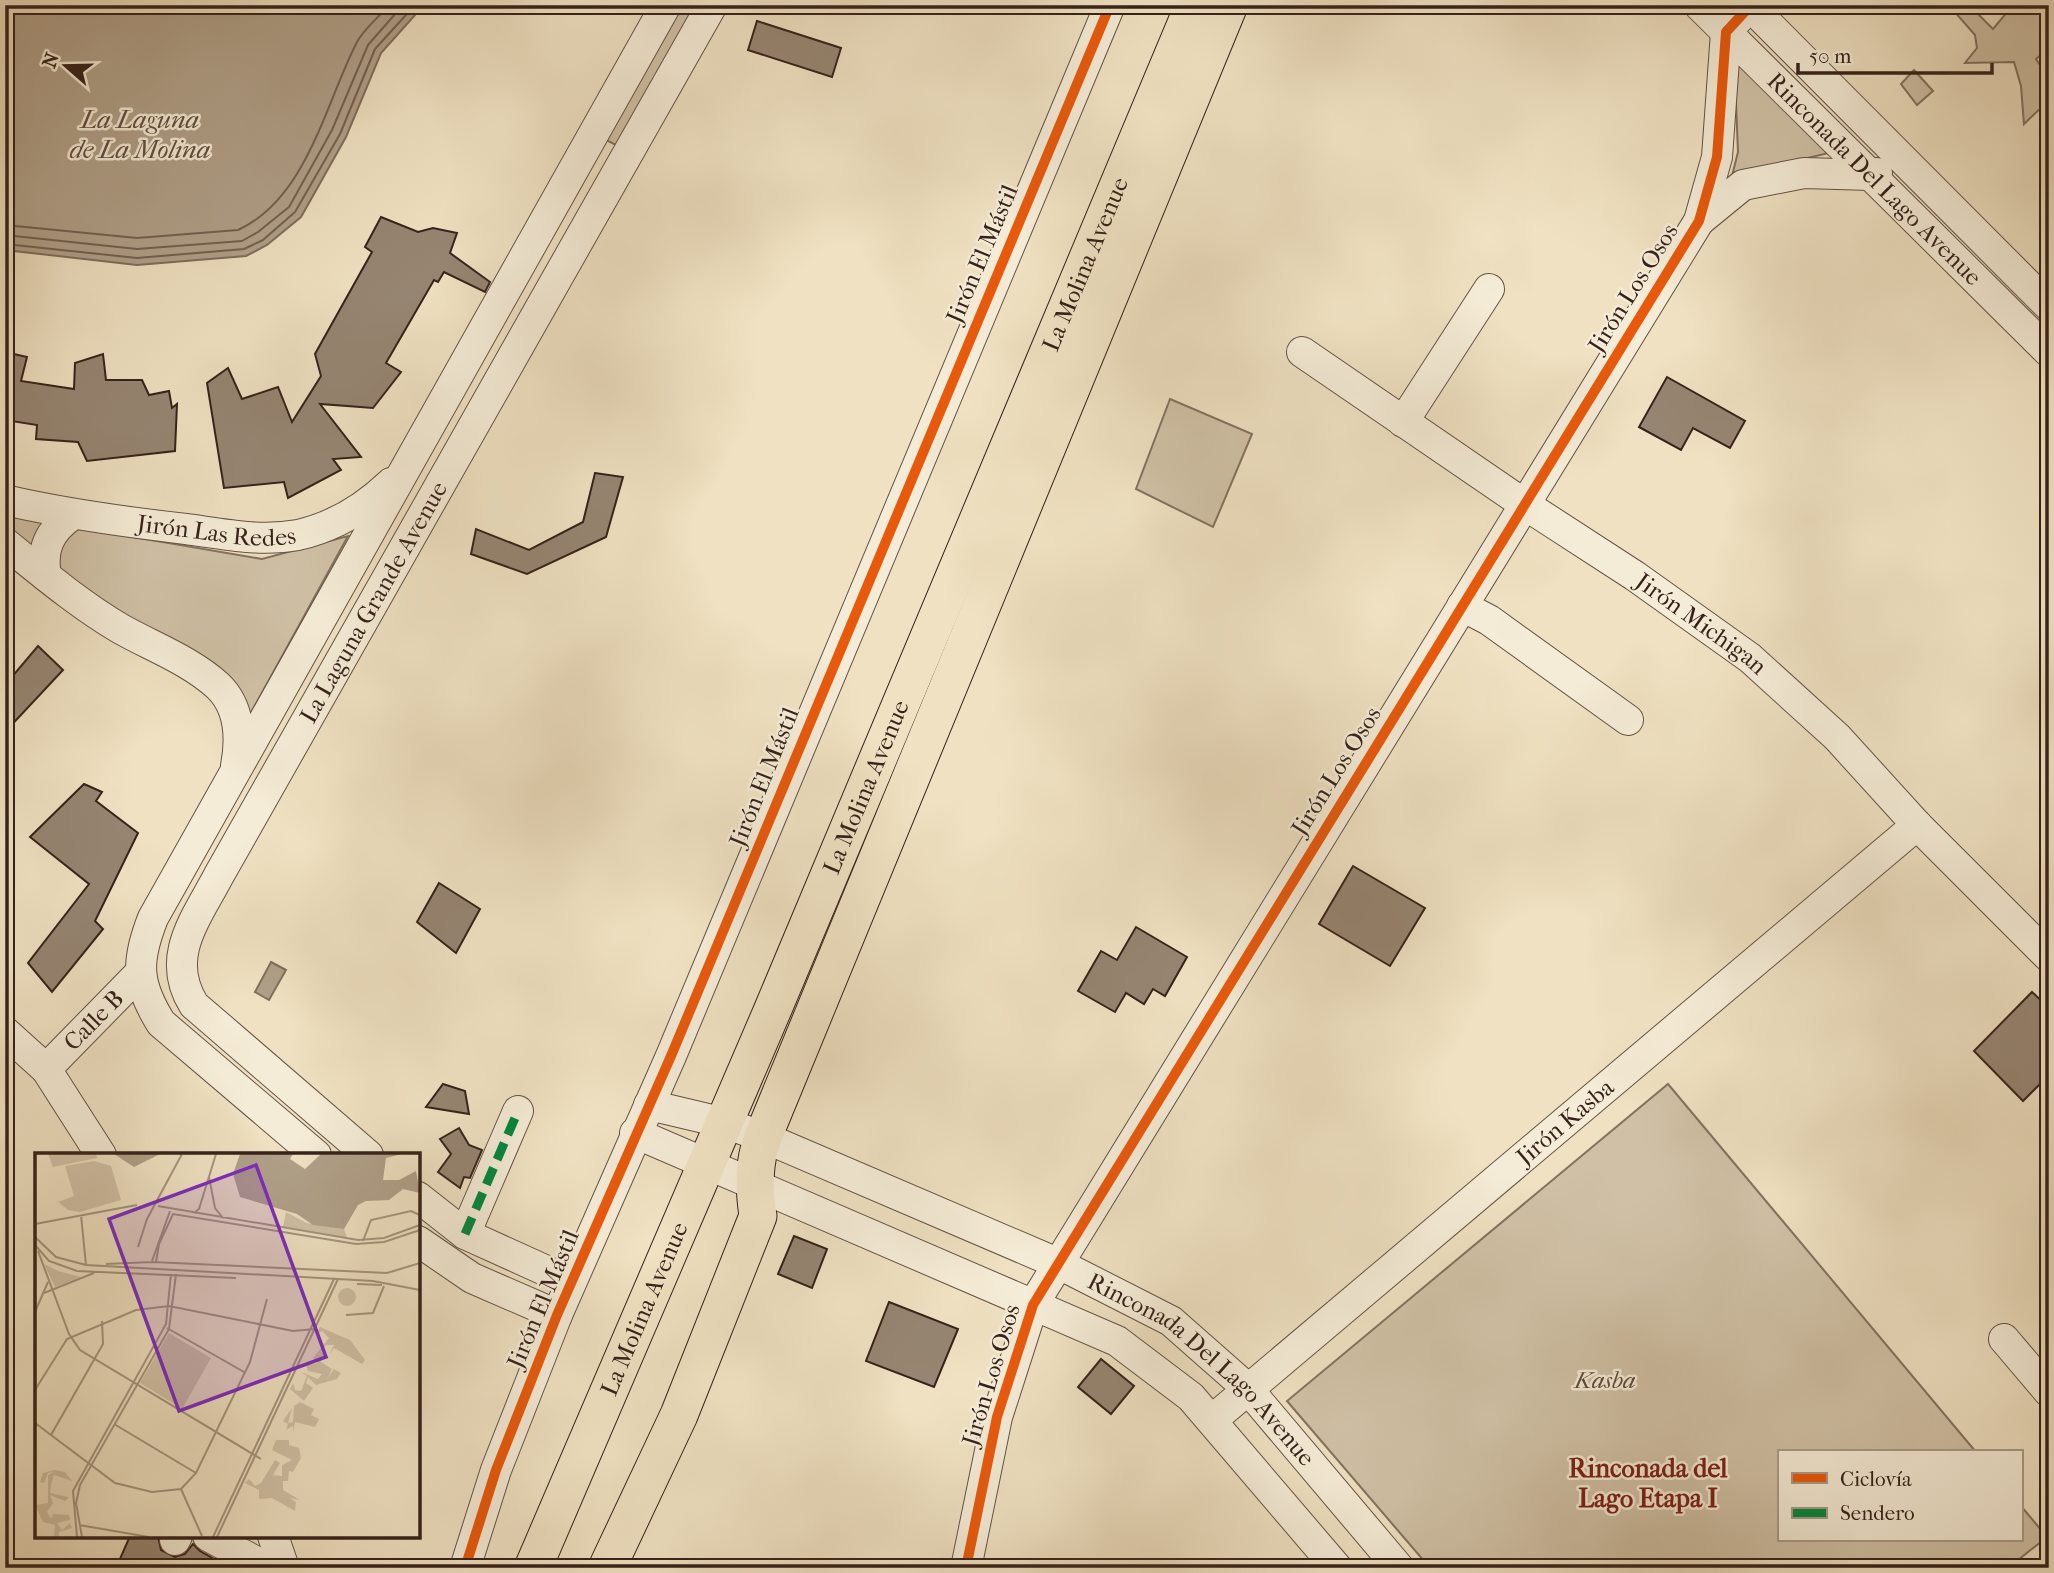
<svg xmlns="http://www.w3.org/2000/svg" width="2054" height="1573" viewBox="0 0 2054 1573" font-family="'IM FELL French Canon',serif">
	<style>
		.green { fill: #d0c1a6; stroke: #837260; stroke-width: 2 }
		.water { fill: #b0a089; stroke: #7f6e5d; stroke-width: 2 }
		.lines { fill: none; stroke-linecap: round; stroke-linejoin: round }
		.shore { stroke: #736152; stroke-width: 2 }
		.building { fill: #968572; stroke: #36221b; stroke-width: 2 }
		.minor-casing { stroke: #645245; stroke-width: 32 }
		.major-casing { stroke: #36221b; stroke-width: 39 }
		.minor { stroke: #f5ecd7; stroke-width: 30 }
		.major { stroke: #efe1c2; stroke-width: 37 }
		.quiet { stroke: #00873e; stroke-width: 9; stroke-dasharray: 18 9; stroke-linecap: butt }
		.cycleway-casing { stroke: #f5ecd7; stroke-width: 15 }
		.cycleway { stroke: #e8590c; stroke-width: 10 }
		.labels { text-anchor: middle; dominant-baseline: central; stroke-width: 5; stroke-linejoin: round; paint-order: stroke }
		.street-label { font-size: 24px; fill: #36221b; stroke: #f5ecd7 }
		.park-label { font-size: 24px; font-style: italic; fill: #5c4a3e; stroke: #f5ecd7 }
		.water-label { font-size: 26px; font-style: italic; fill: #614e42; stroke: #f5ecd7 }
		.neighbourhood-label { font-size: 26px; font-weight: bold; fill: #7a1f14; stroke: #f5ecd7 }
		.inset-road { fill: none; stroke: #a5957f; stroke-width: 2 }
		.view { fill: #7b2cbf; fill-opacity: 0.15; stroke: #7b2cbf; stroke-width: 3.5 }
		.inset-edge { fill: none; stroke: #36221b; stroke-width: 3.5 }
	</style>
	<rect width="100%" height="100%" fill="#efe1c2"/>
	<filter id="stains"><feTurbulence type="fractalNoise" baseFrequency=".00286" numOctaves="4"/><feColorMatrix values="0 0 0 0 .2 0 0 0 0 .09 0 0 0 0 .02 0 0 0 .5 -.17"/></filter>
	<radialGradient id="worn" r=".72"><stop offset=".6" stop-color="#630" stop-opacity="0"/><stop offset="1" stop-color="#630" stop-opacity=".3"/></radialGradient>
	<!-- green -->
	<g class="green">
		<polygon points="679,5 699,5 616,145 606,140"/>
		<polygon points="1956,5 1969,5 1993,29 2013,5 2049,7 2049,48 2036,59 2049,79 2049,100 2024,124 2021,86 2014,62 1965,63 1977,48 1975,35 1953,10"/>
		<polygon points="1734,54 1833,152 1732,176 1738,152"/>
		<polygon points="1914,70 1933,91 1917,105 1901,84"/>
		<polygon points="1170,399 1252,434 1213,527 1136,489"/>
		<polygon points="5,515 262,559 348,536 247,720 121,615 5,531"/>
		<polygon points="1668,1084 1976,1452 1779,1452 1779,1540 2021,1540 2021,1506 2047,1537 2008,1568 1430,1568 1287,1401"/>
	</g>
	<!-- water -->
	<g class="water">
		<polygon points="5,5 424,5 381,53 346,137 301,217 267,245 246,256 137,265 5,250"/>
		<polygon points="271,962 286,970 269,1000 255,992"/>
	</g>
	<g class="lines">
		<!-- shore -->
		<g class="shore">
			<path d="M5 225 137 238 238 230C307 198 325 104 357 42 364 29 379 17 389 5"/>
			<polyline points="5,235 137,249 242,241 258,232 289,207 332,130 368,45 403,5"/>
			<polyline points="5,244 137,258 244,249 263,240 295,212 340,134 375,49 415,5"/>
		</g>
	</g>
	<!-- building -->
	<g class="building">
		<polygon points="757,21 841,48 832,77 748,50"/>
		<polygon points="381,217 418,232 433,228 457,233 450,253 490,282 485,292 444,272 438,282 434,280 386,363 401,372 373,408 320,404 361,457 333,459 341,470 288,498 284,482 224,488 207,383 228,368 242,399 278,387 292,422 321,376 315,354 372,252 365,247"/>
		<polygon points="5,352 27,357 21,381 74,389 75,363 103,354 106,380 142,380 149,395 169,391 172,408 177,404 175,451 87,461 78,442 36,439 37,425 5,420"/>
		<polygon points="1667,377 1745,421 1730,448 1693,428 1681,450 1639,427"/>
		<polygon points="595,473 623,477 606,537 527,574 471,554 476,529 529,550 583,522"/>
		<polygon points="38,646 63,670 5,732 5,685"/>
		<polygon points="84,784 102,792 96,801 138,833 95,921 103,929 52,992 28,963 89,884 30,837"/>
		<polygon points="1353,866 1425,908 1390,966 1319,924"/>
		<polygon points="439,883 480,909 456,953 417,922"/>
		<polygon points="1136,927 1187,957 1165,996 1153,989 1144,1004 1126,993 1115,1012 1078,991 1101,951 1117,960"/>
		<polygon points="2032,992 2049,1008 2049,1075 2023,1101 1974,1051"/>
		<polygon points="443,1084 465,1091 469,1114 426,1107"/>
		<polygon points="459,1128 469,1145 482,1150 470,1178 464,1177 460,1188 438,1172 451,1154 440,1139"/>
		<polygon points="794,1236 827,1249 812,1288 778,1274"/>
		<polygon points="889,1302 958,1329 934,1387 866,1361"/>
		<polygon points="1101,1359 1134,1386 1111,1414 1078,1387"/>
		<polygon points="130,1536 158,1536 161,1550 175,1557 185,1554 193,1544 200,1551 230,1568 116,1568"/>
	</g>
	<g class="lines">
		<!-- minor casing -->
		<g class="minor-casing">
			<g id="minor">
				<path id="s1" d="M1699 5 2049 352"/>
				<polyline points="1749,5 2049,306"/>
				<polyline points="1699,221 1743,185 1804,173 1870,175 1877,173"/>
				<path id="s2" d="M1302 352 1524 504 1635 576 1750 658 1837 737 1917 825 2049 957"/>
				<polyline points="1403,422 1489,289"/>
				<path id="s3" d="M5 500C65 514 125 522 186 529 223 534 260 542 298 535 333 527 365 508 391 483"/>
				<path d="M5 543C42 573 80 605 121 629 153 647 191 661 218 686 240 707 241 739 236 766"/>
				<path d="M46 576C41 549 49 531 72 515"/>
				<polyline points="1462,606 1489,620 1628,720"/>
				<polyline points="5,1032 46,1069 101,1155"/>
				<path id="s4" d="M46 1069 140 973"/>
				<path id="s5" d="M649 1105 725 1123 763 1137 1057 1263 1171 1321 1247 1388 1399 1568"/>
				<polyline points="635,1133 1117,1341 1191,1397 1337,1568"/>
				<path d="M316 1155 161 1023C136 983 136 961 153 918L666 5"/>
				<path id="s6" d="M368 1155 194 1005C164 957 196 919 219 875L712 5"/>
				<polyline points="418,1197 465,1234 571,1282"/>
				<polyline points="465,1234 518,1111"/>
				<polyline points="418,1241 472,1278 557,1315"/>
				<polyline points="2004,1339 2049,1392"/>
				<path id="s7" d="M1212 1420 1917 825"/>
				<polyline points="208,1536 268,1568"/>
				<polyline points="273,1536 284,1568"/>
				<polyline points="175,1540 177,1536"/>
				<polyline points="465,1568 496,1470 557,1315 671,1056 1110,5"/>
				<polyline points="966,1568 997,1417 1033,1305 1699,221 1717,157 1726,32 1750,6"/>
			</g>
		</g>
		<!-- major casing -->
		<g class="major-casing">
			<g id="major">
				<path id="s8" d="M533 1568 773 1009 1194 5"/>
				<path d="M607 1568 679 1415 758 1216C754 1188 753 1164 763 1137L1229 5"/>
			</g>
		</g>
		<!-- minor -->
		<use href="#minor" class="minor"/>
		<!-- major -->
		<use href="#major" class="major"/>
		<!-- quiet -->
		<polyline class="quiet" points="465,1234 518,1111"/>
		<!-- cycleway casing -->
		<g class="cycleway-casing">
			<g id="cycleway">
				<polyline points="465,1568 496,1470 557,1315 671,1056 1110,5"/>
				<polyline points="966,1568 997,1417 1033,1305 1699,221 1717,157 1726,32 1750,6"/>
			</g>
		</g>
		<!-- cycleway -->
		<use href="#cycleway" class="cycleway"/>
	</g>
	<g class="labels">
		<!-- street labels -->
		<g class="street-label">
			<text stroke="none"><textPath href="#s1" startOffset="247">Rinconada Del Lago Avenue</textPath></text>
			<text transform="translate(982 254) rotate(-67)">Jirón El Mástil</text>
			<text stroke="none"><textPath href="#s8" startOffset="1416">La Molina Avenue</textPath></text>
			<text transform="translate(1633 288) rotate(-58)">Jirón Los Osos</text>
			<text stroke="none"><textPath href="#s3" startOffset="214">Jirón Las Redes</textPath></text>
			<text stroke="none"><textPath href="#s6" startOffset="684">La Laguna Grande Avenue</textPath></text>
			<text stroke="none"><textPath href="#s2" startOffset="483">Jirón Michigan</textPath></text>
			<text transform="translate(1336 771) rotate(-58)">Jirón Los Osos</text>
			<text transform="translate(764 777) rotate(-68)">Jirón El Mástil</text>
			<text stroke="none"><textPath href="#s8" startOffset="849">La Molina Avenue</textPath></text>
			<text stroke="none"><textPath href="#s4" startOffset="68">Calle B</textPath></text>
			<text stroke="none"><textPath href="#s7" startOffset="462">Jirón Kasba</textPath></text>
			<text transform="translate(543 1299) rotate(-67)">Jirón El Mástil</text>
			<text stroke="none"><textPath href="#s8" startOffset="282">La Molina Avenue</textPath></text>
			<text stroke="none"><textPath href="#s5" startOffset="620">Rinconada Del Lago Avenue</textPath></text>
			<text transform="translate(991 1375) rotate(-73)">Jirón Los Osos</text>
		</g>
		<!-- park labels -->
		<g class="park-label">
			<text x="1605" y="1380">Kasba</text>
		</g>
		<!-- water labels -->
		<g class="water-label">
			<text x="140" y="119">La Laguna<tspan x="140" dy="30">de La Molina</tspan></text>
		</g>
		<!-- neighbourhood labels -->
		<g class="neighbourhood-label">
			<text x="1648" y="1468">Rinconada del<tspan x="1648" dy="30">Lago Etapa I</tspan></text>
		</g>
	</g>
	<!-- overview -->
	<g transform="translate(35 1153)">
		<rect width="385" height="385" fill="#efe1c2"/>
		<path d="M13 1H61L62 5 18 14ZM59 8 76 13 86 47 45 59 33 57 23 49 39 43 30 13ZM251 59 272 70 309 76 312 85 248 74ZM9 111 23 118 46 124 20 134ZM303 144a9 9 0 1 1 18 0a9 9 0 1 1-18 0ZM285 174 315 187 330 207 327 211 299 195 294 202 299 192H291L286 199 291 201 283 207 297 216 292 226 299 216 306 220 302 226 281 232 273 224 271 230 278 235 269 248 255 236 258 230 260 237 266 238 272 223 266 219 283 226 287 221 273 218 271 212 283 210 278 205 294 185 287 178 281 182ZM134 180 176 205 147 256 105 230ZM265 249 279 256 276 262 284 266 280 274 260 269 258 280V273L251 277 253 271 248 268 257 255 253 270 258 269 259 253ZM241 287H254V292L264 295 266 305 258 319 254 318 253 328H248V337L265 347 255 345 261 349 260 358 237 345 224 346V337L210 330 214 326 220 333 226 330 240 307 245 310 238 322 247 323V312L257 307 237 297ZM20 317 30 319 37 328 19 322 16 332 15 340 34 344 30 348 15 342 18 350 12 359 16 366 18 361 34 362 35 367 22 370 27 377 35 370 37 375 24 379V384H19L20 372 8 369 0 352 13 350V322L19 319 13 320 9 330 5 329 8 320Z" fill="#d0c1a6"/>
		<path d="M79 1H125L99 14ZM205 1H258L255 6 270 16 286 1H367L351 5 348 27H364L381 18 385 40 368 36 354 47 331 48 323 52 309 76 278 72 262 61 205 44 198 21Z" fill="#b0a089"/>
		<path class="inset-road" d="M174 24 180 55 188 65M123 53 323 87 349 85 385 72M159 60 164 56 181 1M46 62 51 112M0 71 102 52M0 84 21 104 51 112 338 128 385 137M328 88 336 67 376 58 385 62M0 92 14 108 42 118 201 125M103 94 112 66 147 1M3 98 34 181 45 197 226 306M117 108 135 58M121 109 124 91 138 61 321 91 349 89 385 77M71 111 117 109 352 120 385 110M322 131 347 132M9 140 59 120M0 159 13 129M311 162 338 160 349 133M132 175 209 219M0 237 32 186 101 157 134 153 258 178 280 176M0 270 80 330 117 339 146 336 161 320 215 209 232 146M79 271 161 320M16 282 68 191 67 168M146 336 167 383M44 372 114 384M42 384 38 338 131 171 136 121M47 384 41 350 45 332 134 176 141 121M178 384 299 126M182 384 303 126"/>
		<path class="view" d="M221 12 291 204 144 258 74 66Z"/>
		<rect width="385" height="385" class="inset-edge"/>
	</g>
	<!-- margin -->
	<rect width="2054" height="1573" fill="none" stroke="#efe1c2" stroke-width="28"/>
	<rect x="7" y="7" width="2040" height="1559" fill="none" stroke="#36221b" stroke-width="3.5"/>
	<rect x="14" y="14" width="2026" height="1545" fill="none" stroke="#36221b" stroke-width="2"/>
	<!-- legend -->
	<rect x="1778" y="1450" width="245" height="91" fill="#f5ecd7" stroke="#a99b8c" stroke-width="2"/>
	<rect x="1792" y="1473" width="35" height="10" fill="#e8590c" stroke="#a99b8c" stroke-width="2"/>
	<text x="1840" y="1486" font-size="21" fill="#36221b">Ciclovía</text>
	<rect x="1792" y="1508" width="35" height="10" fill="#00873e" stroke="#a99b8c" stroke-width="2"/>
	<text x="1840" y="1520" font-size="21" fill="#36221b">Sendero</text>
	<!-- north arrow -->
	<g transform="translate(66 66) rotate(290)" stroke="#f5ecd7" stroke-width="5" paint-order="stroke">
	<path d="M0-5L12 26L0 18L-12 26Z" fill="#36221b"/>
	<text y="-10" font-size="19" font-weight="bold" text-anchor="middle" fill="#36221b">N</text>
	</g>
	<!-- scale -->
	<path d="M1798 63v10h194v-10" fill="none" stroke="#36221b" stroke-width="3.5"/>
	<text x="1809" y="63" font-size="21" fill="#36221b" stroke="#f5ecd7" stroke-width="5" paint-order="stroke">50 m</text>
	<rect width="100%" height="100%" filter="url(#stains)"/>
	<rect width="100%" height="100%" fill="url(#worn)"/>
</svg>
